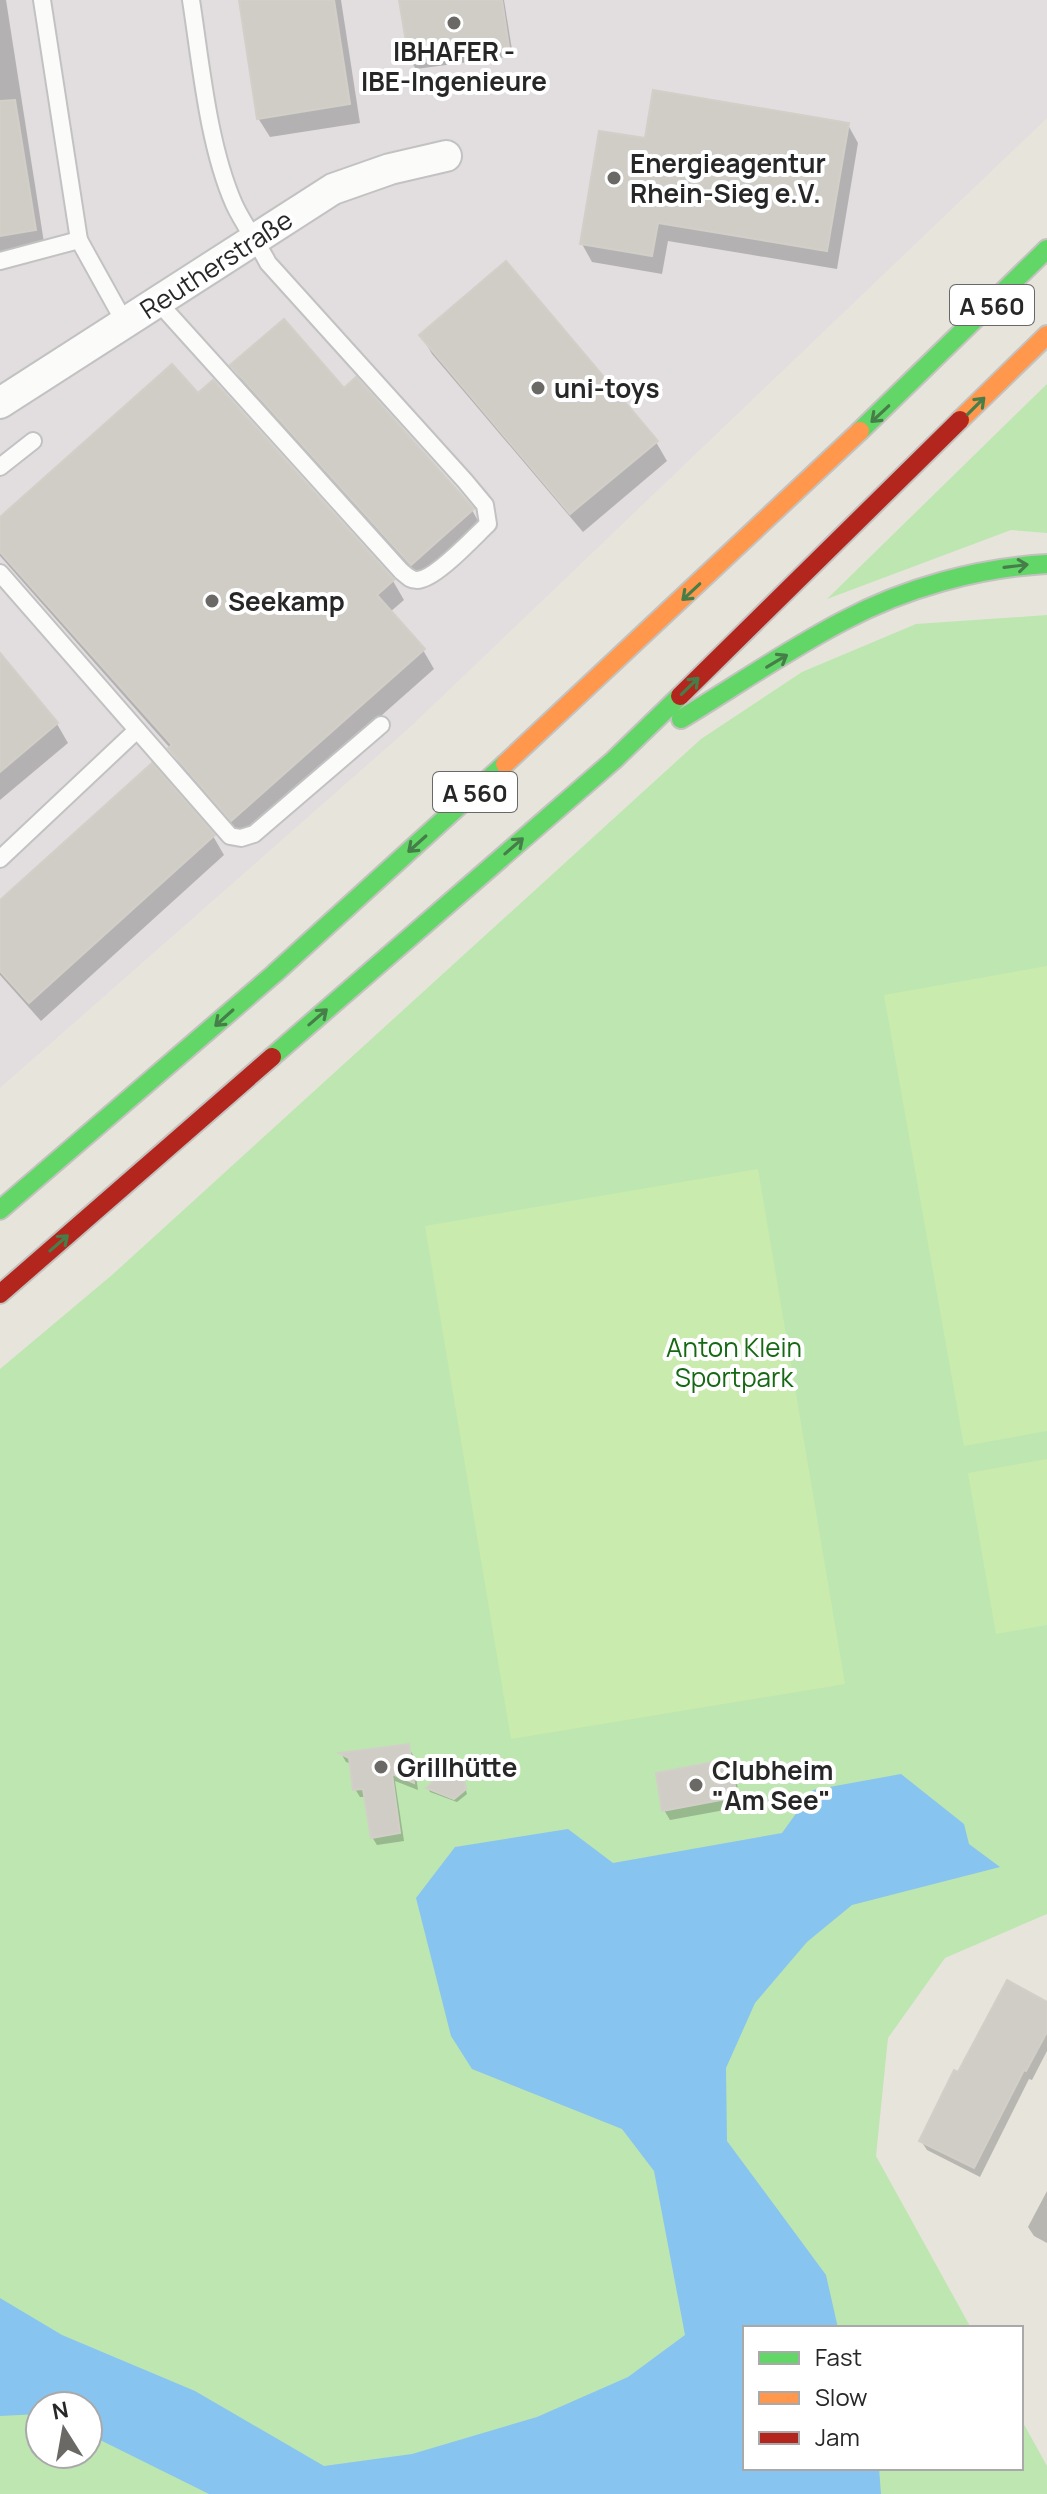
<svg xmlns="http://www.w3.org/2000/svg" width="1047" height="2494" viewBox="0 0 1047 2494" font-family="Manrope,sans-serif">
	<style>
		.industrial { fill: #e2dee0 }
		.green { fill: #bee6b1; fill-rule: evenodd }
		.pitch { fill: #caebae }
		.water { fill: #88c4f0 }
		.shadow { fill: #0003 }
		.building { fill: #d0cdc7; stroke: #d2cfc8; stroke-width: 2 }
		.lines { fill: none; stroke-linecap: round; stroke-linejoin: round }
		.lane-casing { stroke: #c3c2c2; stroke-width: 20 }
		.street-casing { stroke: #c3c2c2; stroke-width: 34 }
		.fast-casing { stroke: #c3c2bf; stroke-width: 22 }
		.slow-casing { stroke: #c3c2bf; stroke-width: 22 }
		.jam-casing { stroke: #c3c2bf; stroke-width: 22 }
		.lane { stroke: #fbfbfa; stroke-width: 16 }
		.street { stroke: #fbfbfa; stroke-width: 30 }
		.fast { stroke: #63d668; stroke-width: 18 }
		.slow { stroke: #ff974d; stroke-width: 18 }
		.jam { stroke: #b3261e; stroke-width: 18 }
		.oneway { stroke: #457e48 }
		.poi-dot { fill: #6a6966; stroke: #fff; stroke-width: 3 }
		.labels { text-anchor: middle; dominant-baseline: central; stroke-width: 8; stroke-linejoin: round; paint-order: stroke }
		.shield { fill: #fff; stroke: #686868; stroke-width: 2 }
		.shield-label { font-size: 24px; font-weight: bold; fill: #272727 }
		.poi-label { font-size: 26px; font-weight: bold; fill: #272727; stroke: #fff; text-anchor: start }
		.street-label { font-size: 26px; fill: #272727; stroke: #fff }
		.park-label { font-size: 26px; fill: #166913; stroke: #fff }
	</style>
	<rect width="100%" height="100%" fill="#e7e4dc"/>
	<!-- industrial -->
	<polygon class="industrial" points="0,0 1047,0 1047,118 408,729 0,1088"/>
	<!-- green -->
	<g class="green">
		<polygon points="1047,384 1047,533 1011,530 827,599"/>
		<path d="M1047 615V1914L945 1958 888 2038 876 2156 971 2328H745V2468H1021V2419L1047 2466V2494H0V1369L112 1275 701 739 802 672 916 624ZM40 2406H88V2454H40Z"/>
	</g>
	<!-- pitch -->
	<g class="pitch">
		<polygon points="1047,966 1047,1431 964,1446 884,995"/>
		<polygon points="758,1169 845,1684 511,1739 425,1226"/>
		<polygon points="1047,1459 1047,1625 996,1634 968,1473"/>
	</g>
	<!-- water -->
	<polygon class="water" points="901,1774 964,1824 969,1844 1000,1867 852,1905 807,1942 755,2003 726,2068 727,2141 826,2275 838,2328 745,2328 745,2468 879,2468 881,2494 209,2494 88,2434 88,2406 40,2406 40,2414 0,2416 0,2298 62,2335 195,2391 324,2466 412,2454 537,2417 628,2377 685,2335 654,2171 622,2129 472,2069 451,2036 416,1898 455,1847 568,1829 613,1863 782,1833 813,1790"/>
	<!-- shadow -->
	<g class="shadow">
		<polygon points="0,0 6,0 45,249 0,256"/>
		<polygon points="241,0 341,0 360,123 270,137 258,118"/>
		<polygon points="401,0 504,0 513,56 416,69 410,60"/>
		<polygon points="848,125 858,143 837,269 668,241 662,274 592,262 582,244 646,141"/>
		<polygon points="421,335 656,442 667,461 583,532 432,354"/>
		<polygon points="233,366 344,391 472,510 482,528 422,581 243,384"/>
		<polygon points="0,520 393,581 404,600 390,612 423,650 434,669 243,838 182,768 170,748 0,556"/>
		<polygon points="0,656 57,724 68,743 0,800"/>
		<polygon points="213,836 224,855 41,1021 0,975 0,903"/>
		<polygon points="408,1747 413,1755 418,1790 395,1781 404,1841 377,1845 372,1837 366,1797 360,1797 355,1789 352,1764 346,1762 342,1755"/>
		<polygon points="729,1762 735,1771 741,1807 670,1820 664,1810"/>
		<polygon points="462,1776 467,1794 457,1802 430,1792 428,1788"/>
		<polygon points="1047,2004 1047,2051 1032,2080 1029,2079 980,2177 927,2150 921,2141"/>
		<polygon points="1047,2191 1047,2243 1034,2236 1028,2227"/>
	</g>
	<!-- building -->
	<g class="building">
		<polygon points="239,0 334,0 350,104 257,119"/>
		<polygon points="399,0 502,0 509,47 409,60"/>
		<polygon points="653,90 849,123 827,251 658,223 652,256 580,244 599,131 645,138"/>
		<polygon points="15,100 36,230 0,236 0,101"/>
		<polygon points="506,261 658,441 570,514 419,335"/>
		<polygon points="284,319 344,388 356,377 474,509 411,565 230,365"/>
		<polygon points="172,364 198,393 213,380 394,580 377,595 425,649 231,821 168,748 172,745 0,552 0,517"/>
		<polygon points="0,653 58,723 0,772"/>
		<polygon points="152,763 215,835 29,1003 0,971 0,900"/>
		<polygon points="409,1744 414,1783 392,1774 400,1833 371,1838 363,1789 353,1790 349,1758 339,1753"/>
		<polygon points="730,1759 737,1797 662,1811 656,1773"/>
		<polygon points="449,1769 463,1774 466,1789 454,1799 426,1788"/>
		<polygon points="1007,1980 1047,2002 1047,2032 1026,2071 1024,2070 974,2168 919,2141 954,2070 958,2072"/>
	</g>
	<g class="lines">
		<!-- lane casing -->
		<g class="lane-casing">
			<g id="lane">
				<polyline points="42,0 79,240"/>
				<polyline points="0,261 79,240 125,323"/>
				<path d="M158 302 401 571C407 576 410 580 417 580 435 580 474 537 488 524L485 505 465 481 268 263C258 243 243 224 234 204 208 145 201 64 191 0"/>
				<polyline points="0,467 33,441"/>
				<polyline points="0,573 230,836 241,838 254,834 381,725"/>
				<polyline points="0,859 137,730"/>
			</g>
		</g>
		<!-- street casing -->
		<g class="street-casing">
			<polyline id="street" points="0,403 333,189 390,169 446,156"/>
		</g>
		<!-- fast casing -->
		<g class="fast-casing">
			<g id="fast">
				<polyline points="860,431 1047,249"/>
				<path d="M681 719C734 687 789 649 843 621 905 588 977 568 1047 564"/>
				<polyline points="272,1057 614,760 680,696"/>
				<polyline points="0,1210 274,974 505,764"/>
			</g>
		</g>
		<!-- slow casing -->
		<g class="slow-casing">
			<g id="slow">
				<polyline points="960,420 1047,335"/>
				<polyline points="505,764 860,431"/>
			</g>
		</g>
		<!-- jam casing -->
		<g class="jam-casing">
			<g id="jam">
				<polyline points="680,696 960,420"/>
				<polyline points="0,1294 272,1057"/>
			</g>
		</g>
		<!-- lane -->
		<use href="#lane" class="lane"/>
		<!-- street -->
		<use href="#street" class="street"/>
		<!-- fast -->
		<use href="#fast" class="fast"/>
		<!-- slow -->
		<use href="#slow" class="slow"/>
		<!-- jam -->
		<use href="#jam" class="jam"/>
	</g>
	<!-- one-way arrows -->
	<defs><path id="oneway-shaft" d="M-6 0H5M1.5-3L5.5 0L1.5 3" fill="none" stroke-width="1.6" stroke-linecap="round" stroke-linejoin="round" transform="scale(2)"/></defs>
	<g class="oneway">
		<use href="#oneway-shaft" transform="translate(976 406) rotate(-45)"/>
		<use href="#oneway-shaft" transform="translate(880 414) rotate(137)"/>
		<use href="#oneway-shaft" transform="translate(1016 566) rotate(-7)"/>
		<use href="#oneway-shaft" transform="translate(691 592) rotate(137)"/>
		<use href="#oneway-shaft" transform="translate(777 661) rotate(-31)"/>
		<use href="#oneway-shaft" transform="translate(690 686) rotate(-44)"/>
		<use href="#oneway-shaft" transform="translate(417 844) rotate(138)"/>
		<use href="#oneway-shaft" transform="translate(514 846) rotate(-41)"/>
		<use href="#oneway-shaft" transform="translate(318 1017) rotate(-41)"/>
		<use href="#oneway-shaft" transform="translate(224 1018) rotate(138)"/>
		<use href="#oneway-shaft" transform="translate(59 1243) rotate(-41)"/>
	</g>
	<!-- markers -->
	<g class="poi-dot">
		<circle cx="454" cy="23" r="8"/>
		<circle cx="614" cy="178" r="8"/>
		<circle cx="538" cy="388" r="8"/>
		<circle cx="212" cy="601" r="8"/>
		<circle cx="381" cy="1767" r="8"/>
		<circle cx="696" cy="1785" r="8"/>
	</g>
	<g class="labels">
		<!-- shield labels -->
		<g class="shield">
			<rect x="950" y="285" width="84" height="40" rx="6"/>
			<rect x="433" y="772" width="84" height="40" rx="6"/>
		</g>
		<g class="shield-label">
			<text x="992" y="305">A 560</text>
			<text x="475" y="792">A 560</text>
		</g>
		<!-- poi labels -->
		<g class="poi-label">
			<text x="454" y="51" text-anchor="middle">IBHAFER -<tspan x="454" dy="30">IBE-Ingenieure</tspan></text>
			<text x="630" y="163">Energieagentur<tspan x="630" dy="30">Rhein-Sieg e.V.</tspan></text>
			<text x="554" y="388">uni-toys</text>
			<text x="228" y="601">Seekamp</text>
			<text x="397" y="1767">Grillhütte</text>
			<text x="712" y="1770">Clubheim<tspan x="712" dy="30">"Am See"</tspan></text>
		</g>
		<!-- street labels -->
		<g class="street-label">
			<text transform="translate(216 264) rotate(-33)">Reutherstraße</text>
		</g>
		<!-- park labels -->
		<g class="park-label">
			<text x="734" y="1347">Anton Klein<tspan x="734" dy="30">Sportpark</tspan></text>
		</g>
	</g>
	<!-- legend -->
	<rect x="743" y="2326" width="280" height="144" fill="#ffffff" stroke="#a9a9a9" stroke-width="2"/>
	<rect x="759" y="2352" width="40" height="12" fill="#63d668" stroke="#a9a9a9" stroke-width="2"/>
	<text x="815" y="2366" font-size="24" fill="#272727">Fast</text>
	<rect x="759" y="2392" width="40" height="12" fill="#ff974d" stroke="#a9a9a9" stroke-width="2"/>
	<text x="815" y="2406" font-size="24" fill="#272727">Slow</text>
	<rect x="759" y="2432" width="40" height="12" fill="#b3261e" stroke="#a9a9a9" stroke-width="2"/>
	<text x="815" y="2446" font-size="24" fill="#272727">Jam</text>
	<!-- north arrow -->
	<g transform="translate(64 2430) rotate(349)"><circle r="38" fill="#ffffff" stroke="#a9a9a9" stroke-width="2"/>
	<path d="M0-6L14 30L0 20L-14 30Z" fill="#6a6966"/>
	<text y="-12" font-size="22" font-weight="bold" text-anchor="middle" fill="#272727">N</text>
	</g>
</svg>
